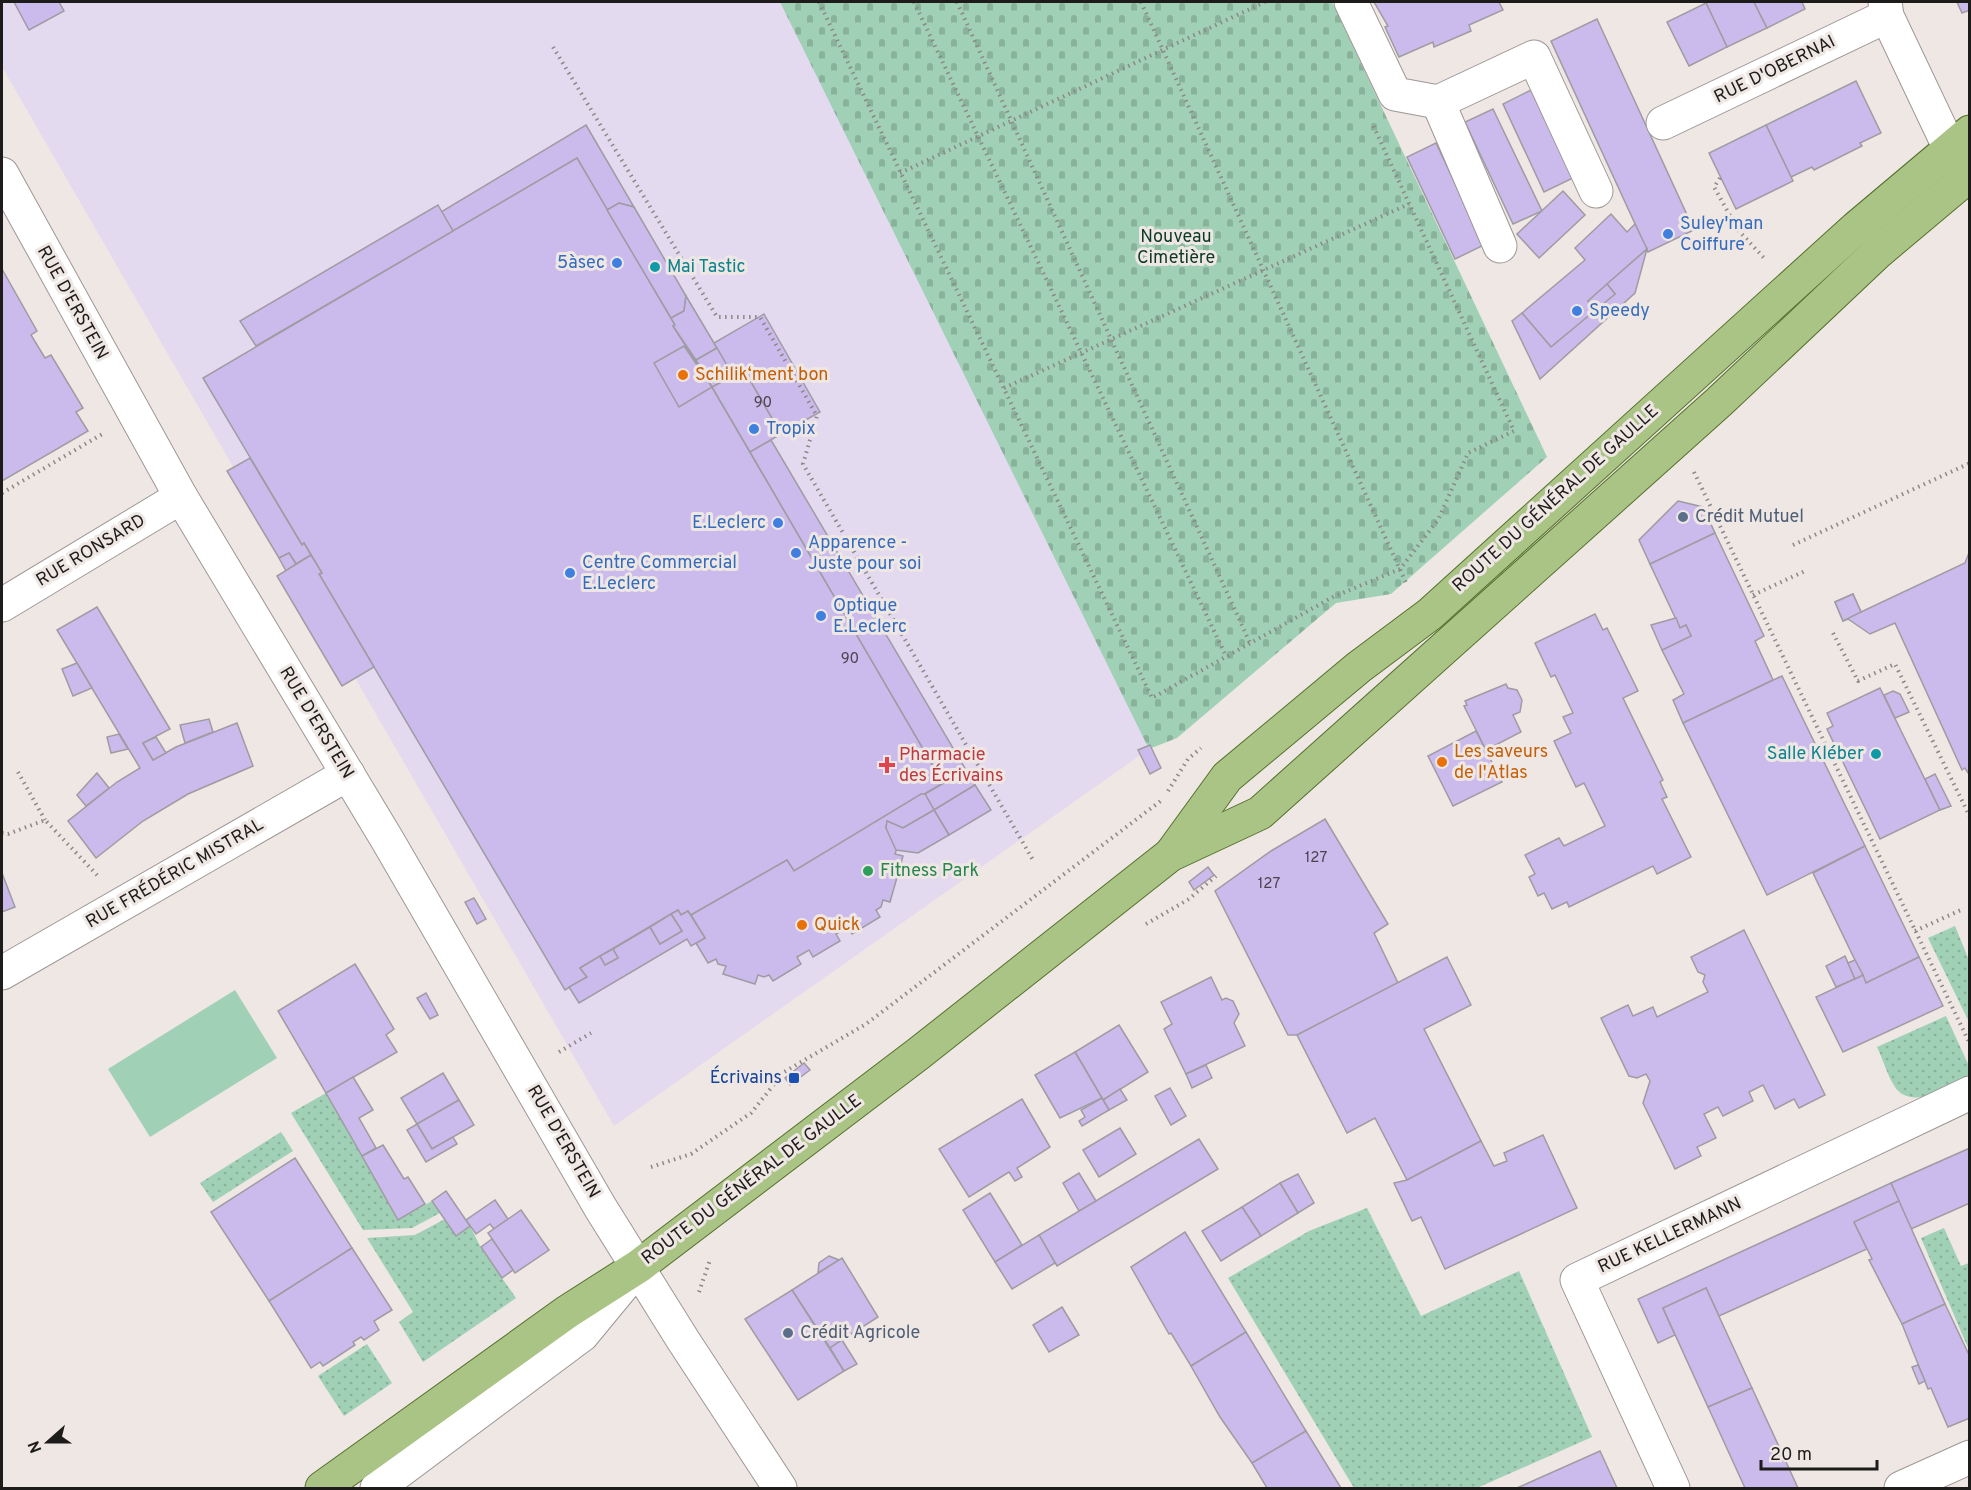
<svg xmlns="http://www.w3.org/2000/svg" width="1971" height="1490" viewBox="0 0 1971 1490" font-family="Overpass,sans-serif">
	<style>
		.commercial { fill: #e4daef }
		.grass { fill: url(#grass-dots) }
		.cemetery { fill: url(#cemetery-stones) }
		.pitch { fill: #a0d0b5 }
		.building { fill: #cbbaec; stroke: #9e9ca2; stroke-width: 1.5 }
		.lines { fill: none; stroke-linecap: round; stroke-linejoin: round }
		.minor-casing { stroke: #9e9795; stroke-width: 35 }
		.major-casing { stroke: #55702b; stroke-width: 35 }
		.path { stroke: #8d8886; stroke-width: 4; stroke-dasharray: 1.5 4.5; stroke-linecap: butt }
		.minor { stroke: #fff; stroke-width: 33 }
		.major { stroke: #aac485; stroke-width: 33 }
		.shop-dot { fill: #3f7fe0; stroke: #eee7e4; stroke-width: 2 }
		.culture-dot { fill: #0f9aa8; stroke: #eee7e4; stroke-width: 2 }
		.food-dot { fill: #e8710a; stroke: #eee7e4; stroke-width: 2 }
		.service-dot { fill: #5c6f8a; stroke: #eee7e4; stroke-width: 2 }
		.health-dot { fill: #e0444e; stroke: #eee7e4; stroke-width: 2 }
		.leisure-dot { fill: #2e9e5b; stroke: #eee7e4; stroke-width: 2 }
		.transit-dot { fill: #1a4fb4; stroke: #eee7e4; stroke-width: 2 }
		.labels { text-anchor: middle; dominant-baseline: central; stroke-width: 6; stroke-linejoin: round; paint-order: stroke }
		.number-label { font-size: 15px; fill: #49444f }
		.street-label { font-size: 18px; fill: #1e1c1b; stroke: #eee7e4 }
		.shop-label { font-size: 18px; fill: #366cbe; stroke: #eee7e4; text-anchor: start }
		.park-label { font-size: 18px; fill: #0c3a26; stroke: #eee7e4 }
		.culture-label { font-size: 18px; fill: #0d838f; stroke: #eee7e4; text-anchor: start }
		.food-label { font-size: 18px; fill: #c56008; stroke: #eee7e4; text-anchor: start }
		.service-label { font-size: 18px; fill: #4e5e75; stroke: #eee7e4; text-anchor: start }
		.health-label { font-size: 18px; fill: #be3a42; stroke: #eee7e4; text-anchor: start }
		.leisure-label { font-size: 18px; fill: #27864d; stroke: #eee7e4; text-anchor: start }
		.transit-label { font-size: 18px; fill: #164399; stroke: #eee7e4; text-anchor: end }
	</style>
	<defs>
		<pattern id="grass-dots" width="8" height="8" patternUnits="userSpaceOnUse" patternTransform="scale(1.5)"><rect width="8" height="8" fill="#a0d0b5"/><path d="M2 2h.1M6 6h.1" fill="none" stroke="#89b29b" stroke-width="1.8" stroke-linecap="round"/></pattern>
		<pattern id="cemetery-stones" width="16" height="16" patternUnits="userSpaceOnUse" patternTransform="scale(1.5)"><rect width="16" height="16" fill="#a0d0b5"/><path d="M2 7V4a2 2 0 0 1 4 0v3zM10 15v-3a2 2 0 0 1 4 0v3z" fill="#89b29b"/></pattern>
	</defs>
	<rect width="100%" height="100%" fill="#eee7e4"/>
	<!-- commercial -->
	<polygon class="commercial" points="2,2 809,2 1149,749 614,1126 2,67"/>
	<!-- grass -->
	<g class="grass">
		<polygon points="1955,926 1969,960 1969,1022 1928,938"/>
		<path d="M1946 1016 1969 1066V1079C1950 1087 1911 1111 1895 1087 1887 1075 1883 1059 1877 1047Z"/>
		<polygon points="326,1093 398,1220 432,1201 440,1213 412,1228 363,1230 291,1113"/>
		<polygon points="281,1132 293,1151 213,1202 200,1183"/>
		<polygon points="1367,1208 1421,1316 1519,1271 1592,1437 1477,1488 1354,1488 1228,1278 1309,1231"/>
		<polygon points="445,1219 456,1236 470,1226 481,1248 516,1298 423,1362 399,1322 413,1312 367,1238 415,1235"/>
		<polygon points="1944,1228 1961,1266 1969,1263 1969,1350 1921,1238"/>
		<polygon points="367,1344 392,1383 344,1416 318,1376"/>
	</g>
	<!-- cemetery -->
	<polygon class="cemetery" points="780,2 1332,2 1547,457 1391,594 1336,603 1177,738 1149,749"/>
	<!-- pitch -->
	<polygon class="pitch" points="235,990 277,1058 150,1137 108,1069"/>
	<!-- building -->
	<g class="building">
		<polygon points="14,2 59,2 64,11 29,30"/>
		<polygon points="1374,2 1499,2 1503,10 1469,25 1471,31 1434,47 1433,42 1399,57 1385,27 1388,26"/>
		<polygon points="1708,2 1754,2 1767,28 1727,47 1706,3"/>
		<polygon points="1754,2 1802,2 1805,9 1767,28"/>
		<polygon points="1957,2 1970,2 1970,10 1962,13"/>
		<polygon points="1706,3 1727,47 1689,66 1667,22"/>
		<polygon points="1597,19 1694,230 1648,252 1551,41"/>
		<polygon points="1856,81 1881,133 1860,143 1862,146 1814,170 1812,167 1791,177 1766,125"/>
		<polygon points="1531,90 1573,178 1544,192 1503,104"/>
		<polygon points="1493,109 1542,211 1513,224 1465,122"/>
		<polygon points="586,125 634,207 619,203 607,210 577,158 453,231 441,212"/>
		<polygon points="1766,125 1793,181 1736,209 1709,153"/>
		<polygon points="1436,143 1484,245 1455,259 1407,157"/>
		<polygon points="577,158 675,325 673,326 712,387 943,783 794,871 787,860 691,915 688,911 681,915 678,910 671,914 580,968 587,977 565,990 319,574 322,573 304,543 302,545 203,378"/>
		<polygon points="1563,191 1585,215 1539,258 1517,234"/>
		<polygon points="619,203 634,207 686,296 684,311 671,318 607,210"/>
		<polygon points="438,205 453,231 256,346 240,321"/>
		<polygon points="1611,214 1627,232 1635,224 1647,249 1588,301 1596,310 1551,347 1522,313 1585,260 1575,248"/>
		<polygon points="1647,249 1635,293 1540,379 1512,321 1522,313 1551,347 1615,294 1607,284"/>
		<polygon points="2,269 37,331 31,335 45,358 51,355 83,408 76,412 88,431 2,481"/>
		<polygon points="1607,284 1615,294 1596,310 1588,301"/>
		<polygon points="686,296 717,348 696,360 673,326 675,325 671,318 684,311"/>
		<polygon points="764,314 820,412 781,434 744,370 733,376 714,343"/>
		<polygon points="684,346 712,387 679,407 654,363"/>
		<polygon points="717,348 733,376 712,387 696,360"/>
		<polygon points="744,370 781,434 750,452 712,387"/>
		<polygon points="771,440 966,770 943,783 750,452"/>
		<polygon points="250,458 302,545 304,543 311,555 296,564 289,553 279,558 227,471"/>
		<polygon points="1678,501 1703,507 1715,533 1650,564 1639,540"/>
		<polygon points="1715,533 1764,636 1755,641 1773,680 1683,723 1673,700 1684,694 1662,650 1691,636 1686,625 1680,628 1650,564"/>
		<polygon points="1970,550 1970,776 1965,768 1962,770 1895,623 1870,634 1848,619 1843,621 1835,602 1853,594 1861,612 1965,563"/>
		<polygon points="289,553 296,564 286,571 279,558"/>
		<polygon points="311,555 322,573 319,574 374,667 342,686 277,576"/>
		<polygon points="1853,594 1861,612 1843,621 1835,602"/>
		<polygon points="97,607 170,729 143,743 153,760 176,747 237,723 253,766 188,794 143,821 96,858 68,821 117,782 140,768 57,630"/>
		<polygon points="1595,614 1603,630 1607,628 1638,691 1623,698 1663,780 1660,782 1667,797 1662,799 1691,857 1657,874 1653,866 1569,907 1567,902 1552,909 1544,893 1538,896 1529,877 1535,874 1525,855 1559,838 1564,846 1605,826 1584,783 1576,787 1554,741 1571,733 1563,717 1573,713 1555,675 1551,677 1535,643"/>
		<polygon points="1676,618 1680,628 1686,625 1691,636 1662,650 1651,625"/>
		<polygon points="77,663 92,688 73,696 62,669"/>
		<polygon points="1782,676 1865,846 1767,895 1683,723"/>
		<polygon points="1506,684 1508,688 1517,690 1522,700 1520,712 1513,715 1521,732 1486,750 1464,706 1467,705 1465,701"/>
		<polygon points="1880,688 1940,810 1880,839 1827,729 1833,726 1827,713"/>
		<polygon points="1893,691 1900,694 1909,712 1895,718 1884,695"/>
		<polygon points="209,719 213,732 185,743 180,725"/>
		<polygon points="1476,731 1502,782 1453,806 1428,756"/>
		<polygon points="119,734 128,749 111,753 107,737"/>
		<polygon points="156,737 166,753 153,760 143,743"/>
		<polygon points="1150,745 1161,768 1150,774 1138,750"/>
		<polygon points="966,770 975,785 934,810 925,794"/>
		<polygon points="97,773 109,788 86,806 77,795"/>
		<polygon points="1935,774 1951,806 1940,810 1925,779"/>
		<polygon points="975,785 991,810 949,835 934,810"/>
		<polygon points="921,794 925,794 934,810 903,828 887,821 886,828 897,848 895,854 903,856 890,902 883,900 881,907 876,910 880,917 852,934 848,927 836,934 840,941 813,957 809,950 797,957 801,964 773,981 769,975 764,977 758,975 755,984 723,974 726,966 718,964 716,959 708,963 696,943 705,938 691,915 787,860 794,871"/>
		<polygon points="934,810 949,835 918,853 896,850 886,828 887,821 903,828"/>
		<polygon points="1325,819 1388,924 1374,933 1398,983 1297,1035 1288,1035 1215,891 1271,851"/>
		<polygon points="1865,846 1919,957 1866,983 1813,873"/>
		<polygon points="1208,867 1214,875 1194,890 1189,882"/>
		<polygon points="2,873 15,907 2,912"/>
		<polygon points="474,898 486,919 477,924 465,902"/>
		<polygon points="678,910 681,915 688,911 705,938 691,946 687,939 579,1003 569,987 587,977 580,968 600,956 605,965 618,958 613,949 650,927 660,944 682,931 671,914"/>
		<polygon points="671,914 682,931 660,944 650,927"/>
		<polygon points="1744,930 1825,1095 1799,1108 1794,1099 1775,1109 1763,1085 1749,1092 1753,1101 1723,1116 1718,1107 1704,1114 1716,1138 1697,1147 1701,1156 1675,1169 1643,1103 1650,1081 1646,1074 1637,1078 1629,1076 1601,1018 1628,1005 1633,1016 1653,1007 1657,1017 1708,992 1703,982 1705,975 1698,972 1691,957"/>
		<polygon points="613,949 618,958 605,965 600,956"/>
		<polygon points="1845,956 1855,979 1836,987 1826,966"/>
		<polygon points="1447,957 1471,1005 1424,1029 1481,1141 1407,1180 1375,1118 1347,1133 1297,1035"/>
		<polygon points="1919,957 1943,1006 1843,1052 1816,997 1863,975 1866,983"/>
		<polygon points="1855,960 1863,975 1855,979 1848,963"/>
		<polygon points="355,964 394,1029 386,1035 397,1052 326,1093 278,1011"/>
		<polygon points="1211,977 1222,1000 1226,998 1233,1001 1239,1014 1234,1023 1245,1046 1186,1074 1164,1029 1172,1024 1161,1002"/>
		<polygon points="426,993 438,1015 430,1019 417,998"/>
		<polygon points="1119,1025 1148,1072 1103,1100 1075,1052"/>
		<polygon points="1075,1052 1102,1098 1060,1118 1035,1075"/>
		<polygon points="804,1063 810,1070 790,1085 785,1078"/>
		<polygon points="1206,1065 1212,1078 1192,1088 1186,1074"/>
		<polygon points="443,1073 459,1100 417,1124 401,1098"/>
		<polygon points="353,1077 373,1110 359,1118 376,1148 362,1156 326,1093"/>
		<polygon points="1170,1088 1186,1116 1171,1125 1155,1096"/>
		<polygon points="1120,1089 1127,1100 1109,1110 1103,1100"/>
		<polygon points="1102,1098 1109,1110 1082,1126 1079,1121 1085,1117 1081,1110"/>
		<polygon points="1022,1099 1050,1147 1017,1168 1022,1177 1015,1181 1009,1172 969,1197 939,1149"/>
		<polygon points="459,1100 474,1125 432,1149 417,1124"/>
		<polygon points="417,1124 432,1149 453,1137 457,1144 426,1162 407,1130"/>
		<polygon points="1120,1128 1136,1154 1099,1177 1083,1150"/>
		<polygon points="1543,1135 1577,1208 1445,1269 1421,1217 1412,1221 1394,1183 1407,1180 1481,1141 1494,1166 1507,1161 1504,1153"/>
		<polygon points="1199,1139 1218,1169 1057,1266 1039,1235"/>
		<polygon points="383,1145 404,1179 408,1177 425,1204 398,1220 362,1156"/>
		<polygon points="1970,1148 1970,1203 1911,1229 1891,1183"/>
		<polygon points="295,1158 352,1248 269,1301 211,1212"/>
		<polygon points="1079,1173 1096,1201 1079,1211 1063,1183"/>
		<polygon points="1298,1174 1314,1203 1298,1213 1280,1183"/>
		<polygon points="1280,1183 1298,1213 1261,1236 1242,1207"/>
		<polygon points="1891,1183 1899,1201 1854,1222 1867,1249 1719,1316 1706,1288 1663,1308 1675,1335 1658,1343 1638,1299"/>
		<polygon points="446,1191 470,1226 456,1236 432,1201"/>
		<polygon points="990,1193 1022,1245 995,1262 963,1210"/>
		<polygon points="495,1200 508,1219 494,1229 490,1224 476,1234 466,1220"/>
		<polygon points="1899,1201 1945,1304 1902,1324 1869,1260 1872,1259 1854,1222"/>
		<polygon points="1242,1207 1261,1236 1221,1261 1202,1231"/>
		<polygon points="521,1210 549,1250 515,1273 488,1233"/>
		<polygon points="1185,1232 1246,1332 1191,1366 1171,1333 1169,1334 1131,1267"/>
		<polygon points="1039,1235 1055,1263 1012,1289 995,1262"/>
		<polygon points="492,1239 513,1270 502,1278 481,1247"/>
		<polygon points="352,1248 392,1310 374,1321 379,1330 364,1340 361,1337 353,1342 355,1345 323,1366 320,1362 311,1368 269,1301"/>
		<polygon points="829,1256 839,1260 818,1273 819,1263"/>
		<polygon points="842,1258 878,1317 830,1348 792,1290"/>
		<polygon points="1706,1288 1752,1388 1708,1407 1663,1308"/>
		<polygon points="792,1290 844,1371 798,1400 745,1319"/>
		<polygon points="1945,1304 1970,1357 1970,1418 1948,1427 1931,1388 1928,1389 1902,1324"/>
		<polygon points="1062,1307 1079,1335 1049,1352 1033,1325"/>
		<polygon points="1246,1332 1306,1431 1252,1463 1220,1417 1191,1366"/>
		<polygon points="842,1340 857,1364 844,1371 830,1348"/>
		<polygon points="1918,1365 1925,1381 1919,1384 1912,1367"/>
		<polygon points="1752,1388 1798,1488 1745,1488 1708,1407"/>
		<polygon points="1306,1431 1341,1488 1267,1488 1252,1463"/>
		<polygon points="1600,1451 1617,1488 1517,1488"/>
	</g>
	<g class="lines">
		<!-- minor casing -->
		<g class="minor-casing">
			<g id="minor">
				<polyline points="1351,2 1395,94 1438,102 1534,57 1596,191"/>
				<polyline points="1885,2 1887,16 1962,174"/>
				<polyline points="1438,102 1500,246"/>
				<polyline points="1663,123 1887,16"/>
				<polyline points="2,174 181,497 388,841 600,1207 683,1340 780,1488"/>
				<polyline points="2,605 181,497"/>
				<polyline points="2,973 348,774"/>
				<polyline points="377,1488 582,1335 634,1272"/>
				<polyline points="1673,1488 1577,1280 1970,1093"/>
				<polyline points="1901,1488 1970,1457"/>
			</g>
		</g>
		<!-- major casing -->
		<g class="major-casing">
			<g id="major">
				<polyline points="1171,854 1227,777 1359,667 1430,614 1856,228 1970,132"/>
				<polyline points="322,1488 567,1312 639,1266 918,1054 1170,855 1260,813 1719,402 1878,252 1965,179 1970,170"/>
			</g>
		</g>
		<!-- path -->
		<g class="path">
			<polyline points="819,2 1152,698 1333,597 1400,569 1438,520 1468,453 1514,431 1372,123"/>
			<polyline points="914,2 1226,656"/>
			<polyline points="957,2 1250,643"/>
			<polyline points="1141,2 1407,585"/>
			<polyline points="553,47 717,317 760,317 817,416 803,464 1033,860"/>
			<polyline points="900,173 1265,2"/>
			<polyline points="1720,178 1714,187 1738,230 1766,260"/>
			<polyline points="1004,388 1409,204"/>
			<polyline points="1694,472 1970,1044"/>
			<polyline points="2,493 104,433"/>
			<polyline points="1793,545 1970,463"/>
			<polyline points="1753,595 1805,571"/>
			<polyline points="1833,633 1858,681 1895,664 1970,817"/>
			<polyline points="18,772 45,820"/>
			<polyline points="1168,791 1188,759 1201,748"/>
			<polyline points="2,833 8,834 45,820 98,876"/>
			<polyline points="1146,924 1189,899 1216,876"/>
			<polyline points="1915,931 1961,910"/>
			<polyline points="559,1052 591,1033"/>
			<polyline points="651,1167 691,1154 751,1113 784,1072 866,1024 1162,800"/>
			<polyline points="699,1292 710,1260"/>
		</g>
		<!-- minor -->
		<use href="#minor" class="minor"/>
		<!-- major -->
		<use href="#major" class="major"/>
	</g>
	<!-- markers -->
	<g class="shop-dot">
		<circle cx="1668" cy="234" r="6"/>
		<circle cx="617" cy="263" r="6"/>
		<circle cx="1577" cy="311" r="6"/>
		<circle cx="754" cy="429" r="6"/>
		<circle cx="778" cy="523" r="6"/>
		<circle cx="796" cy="553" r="6"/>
		<circle cx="570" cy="573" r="6"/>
		<circle cx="821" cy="616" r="6"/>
	</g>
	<g class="culture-dot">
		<circle cx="655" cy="267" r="6"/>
		<circle cx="1876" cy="754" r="6"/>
	</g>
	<g class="food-dot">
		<circle cx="683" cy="375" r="6"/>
		<circle cx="1442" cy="762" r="6"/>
		<circle cx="802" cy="925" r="6"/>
	</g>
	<g class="service-dot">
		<circle cx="1683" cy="517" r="6"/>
		<circle cx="788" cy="1333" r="6"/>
	</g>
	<path class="health-dot" d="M884 756h6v6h6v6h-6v6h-6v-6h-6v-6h6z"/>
	<circle class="leisure-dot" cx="868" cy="871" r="6"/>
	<rect class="transit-dot" x="788" y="1072" width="12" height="12" rx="3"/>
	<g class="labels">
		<!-- number labels -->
		<g class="number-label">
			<text x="763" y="403">90</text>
			<text x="850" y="659">90</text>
			<text x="1316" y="858">127</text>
			<text x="1269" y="884">127</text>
		</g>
		<!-- street labels -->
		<g class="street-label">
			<text transform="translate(1775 70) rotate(-26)">RUE D'OBERNAI</text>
			<text transform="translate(72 303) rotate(61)">RUE D'ERSTEIN</text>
			<text transform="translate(1556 499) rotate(-42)">ROUTE DU GÉNÉRAL DE GAULLE</text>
			<text transform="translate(91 551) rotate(-31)">RUE RONSARD</text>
			<text transform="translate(316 723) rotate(59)">RUE D'ERSTEIN</text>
			<text transform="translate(175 874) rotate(-30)">RUE FRÉDÉRIC MISTRAL</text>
			<text transform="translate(563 1142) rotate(60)">RUE D'ERSTEIN</text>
			<text transform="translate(752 1180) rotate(-37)">ROUTE DU GÉNÉRAL DE GAULLE</text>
			<text transform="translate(1670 1236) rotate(-25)">RUE KELLERMANN</text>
		</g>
		<!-- shop labels -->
		<g class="shop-label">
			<text x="1680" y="224">Suley'man<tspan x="1680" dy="21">Coiffure</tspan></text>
			<text x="605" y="263" text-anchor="end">5àsec</text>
			<text x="1589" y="311">Speedy</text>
			<text x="766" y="429">Tropix</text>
			<text x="766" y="523" text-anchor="end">E.Leclerc</text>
			<text x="808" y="543">Apparence -<tspan x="808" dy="21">Juste pour soi</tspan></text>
			<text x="582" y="563">Centre Commercial<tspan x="582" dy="21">E.Leclerc</tspan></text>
			<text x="833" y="606">Optique<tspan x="833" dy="21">E.Leclerc</tspan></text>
		</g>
		<!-- park labels -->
		<g class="park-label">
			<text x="1176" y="237">Nouveau<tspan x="1176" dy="21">Cimetière</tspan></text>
		</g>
		<!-- culture labels -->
		<g class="culture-label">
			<text x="667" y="267">Mai Tastic</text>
			<text x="1864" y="754" text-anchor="end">Salle Kléber</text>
		</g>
		<!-- food labels -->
		<g class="food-label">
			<text x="695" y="375">Schilik‘ment bon</text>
			<text x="1454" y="752">Les saveurs<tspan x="1454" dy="21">de l'Atlas</tspan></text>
			<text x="814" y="925">Quick</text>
		</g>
		<!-- service labels -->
		<g class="service-label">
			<text x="1695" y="517">Crédit Mutuel</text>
			<text x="800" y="1333">Crédit Agricole</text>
		</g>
		<!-- health labels -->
		<g class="health-label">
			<text x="899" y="755">Pharmacie<tspan x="899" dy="21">des Écrivains</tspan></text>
		</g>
		<!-- leisure labels -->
		<g class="leisure-label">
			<text x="880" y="871">Fitness Park</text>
		</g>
		<!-- transit labels -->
		<g class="transit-label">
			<text x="782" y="1078">Écrivains</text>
		</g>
	</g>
	<!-- border -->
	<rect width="1971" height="1490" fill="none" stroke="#1e1c1b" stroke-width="6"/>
	<!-- north arrow -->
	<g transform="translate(48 1442) rotate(249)" stroke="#eee7e4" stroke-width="4.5" paint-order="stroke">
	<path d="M0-4.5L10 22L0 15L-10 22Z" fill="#1e1c1b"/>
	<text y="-9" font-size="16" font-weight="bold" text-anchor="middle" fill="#1e1c1b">N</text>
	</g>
	<!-- scale -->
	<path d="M1761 1460v9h116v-9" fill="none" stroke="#1e1c1b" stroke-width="3"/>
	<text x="1770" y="1460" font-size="18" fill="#1e1c1b" stroke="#eee7e4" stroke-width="4.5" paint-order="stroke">20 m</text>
</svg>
